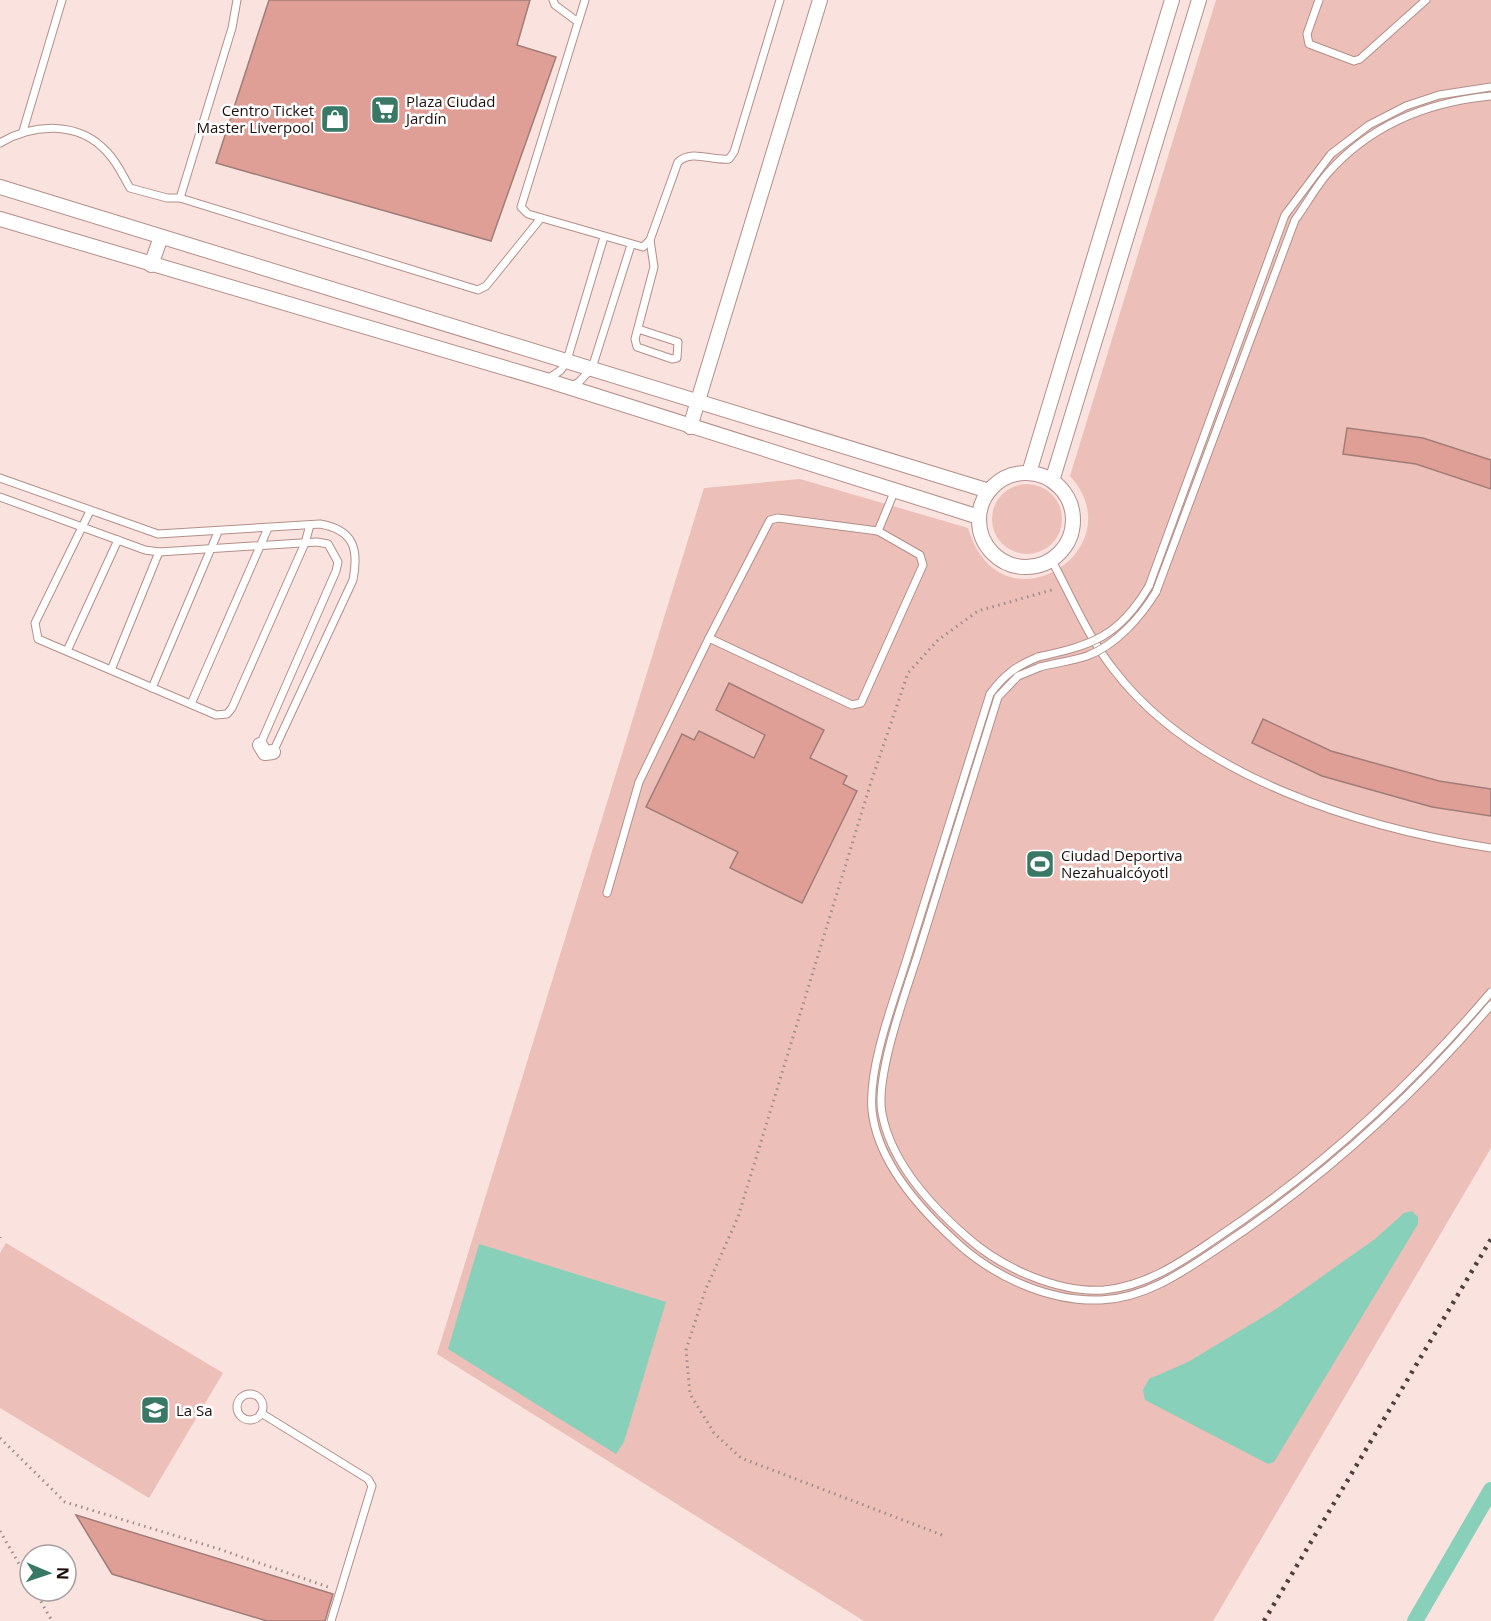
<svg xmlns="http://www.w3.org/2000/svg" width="1491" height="1621" viewBox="0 0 1491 1621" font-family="'Open Sans',sans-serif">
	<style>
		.green { fill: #ecbfb9 }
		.water { fill: #89d0ba }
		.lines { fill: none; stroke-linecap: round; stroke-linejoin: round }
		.canal { stroke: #89d0ba; stroke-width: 16 }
		.building { fill: #df9f96; stroke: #a17d78; stroke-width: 1.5 }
		.service-casing { stroke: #b38f89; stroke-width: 9 }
		.minor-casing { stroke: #b38f89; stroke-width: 16 }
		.path { stroke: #a08d89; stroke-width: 3; stroke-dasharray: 1.5 4.5; stroke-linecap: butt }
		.service { stroke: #fff; stroke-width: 7 }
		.minor { stroke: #fff; stroke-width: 14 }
		.rail { stroke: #4e3f3c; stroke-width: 4.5; stroke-dasharray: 3 6; stroke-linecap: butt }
		.service-bridge-casing { stroke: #b38f89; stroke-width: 9; stroke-linecap: butt }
		.service-bridge { stroke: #fff; stroke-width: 7 }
		.labels { text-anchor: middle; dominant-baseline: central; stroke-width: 5; stroke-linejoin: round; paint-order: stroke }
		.poi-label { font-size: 15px; fill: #1d100e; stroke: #fff; text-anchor: start }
	</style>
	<rect width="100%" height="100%" fill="#fae2de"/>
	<!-- green -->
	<g class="green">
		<path d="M1216 0H1491V1148L1213 1621H864L437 1354 704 488 800 479 968 528C1000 636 1137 550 1070 476Z"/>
		<circle cx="1027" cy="519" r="35"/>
		<polygon points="6,1243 223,1373 149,1498 0,1408 0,1253"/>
	</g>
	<!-- water -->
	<g class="water">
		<polygon points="1412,1211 1418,1217 1418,1224 1274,1462 1268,1464 1145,1400 1143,1390 1149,1379 1188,1362 1276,1309 1375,1239 1404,1213"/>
		<polygon points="479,1244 666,1302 624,1442 616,1454 448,1349"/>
	</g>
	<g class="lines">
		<!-- canal -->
		<polyline class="canal" points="1415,1621 1491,1490"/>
	</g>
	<!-- building -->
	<g class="building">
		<polygon points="269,0 530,0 517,45 556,57 491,241 216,163"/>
		<polygon points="1347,428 1423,438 1491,460 1491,489 1416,464 1343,454"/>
		<polygon points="729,683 824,730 810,758 847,776 843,784 857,791 802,903 730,868 738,852 646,807 682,734 694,740 699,731 754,758 765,735 716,710"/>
		<polygon points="1263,719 1331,751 1439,781 1491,789 1491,816 1432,807 1322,776 1252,743"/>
		<polygon points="76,1515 333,1594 325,1621 267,1621 112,1574"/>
	</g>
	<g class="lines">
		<!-- service casing -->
		<g class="service-casing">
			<g id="service">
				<polyline points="553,0 555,5 578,22"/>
				<path d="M585 0 521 207 528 214 643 247 650 240 678 162C692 149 711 161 729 159L734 152 780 0"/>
				<polyline points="1319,0 1307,34 1309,44 1354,61 1360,59 1426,0"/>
				<polyline points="23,131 62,0"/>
				<path d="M0 143C34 123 79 121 107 152 117 162 123 176 130 188L167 198H180L478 290 486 286 541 218"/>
				<polyline points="180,198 232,28 237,0"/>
				<polyline points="638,329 678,342 677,358 672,359 637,347 635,339 654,267 650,240"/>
				<polyline points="548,379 561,370 567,360 604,237"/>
				<polyline points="570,387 579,382 592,368 631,245"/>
				<path d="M0 478 158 534 320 524C354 530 359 549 353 580L273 752"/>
				<polyline points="0,497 145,550 159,552 317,542 328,544 338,562 336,571 260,745"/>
				<polyline points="90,511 35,623 38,639 216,715 227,714 232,708 305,543 310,525"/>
				<path d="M1051 559C1071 596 1088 637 1114 670 1196 778 1362 828 1491 848"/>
				<polyline points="1149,586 1285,215 1331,154 1369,125 1406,106 1439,95 1491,87"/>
				<path d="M1156 592 1295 220C1306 205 1315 188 1327 174 1370 125 1427 102 1491 96"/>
				<polyline points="709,638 770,520 778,518 878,531"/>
				<polyline points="67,651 118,540"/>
				<path d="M1038 657C1016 666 1004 675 990 694 963 780 936 866 909 952 896 995 868 1065 872 1110 877 1161 918 1207 954 1240 992 1276 1048 1302 1101 1300 1147 1298 1184 1271 1220 1247 1321 1180 1413 1097 1491 1005"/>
				<path d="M1040 667 1018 676 998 697C971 784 944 870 917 957 905 994 875 1077 882 1113 891 1163 931 1206 968 1238 1002 1268 1058 1293 1104 1290 1147 1286 1181 1262 1215 1239 1318 1171 1411 1086 1491 992"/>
				<polyline points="111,670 159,552"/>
				<polyline points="152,688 218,532"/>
				<polyline points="191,704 268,528"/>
				<polyline points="607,893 639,782 709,638 852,705 861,703 923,565 920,555 878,531 895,490"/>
				<circle cx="250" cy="1407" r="13"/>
				<polyline points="261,1413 368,1479 372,1486 331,1621"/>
			</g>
		</g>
		<!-- minor casing -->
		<g class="minor-casing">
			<g id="minor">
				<polyline points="0,187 989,491"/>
				<polyline points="0,219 546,380 979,517"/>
				<polyline points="151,265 161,237"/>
				<polyline points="690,427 820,0"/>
				<polyline points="1029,473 1172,0"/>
				<circle cx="1026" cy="520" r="47"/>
				<polyline points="1052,481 1199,0"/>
				<polyline points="260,745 265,753 273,752"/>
			</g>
		</g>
		<!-- path -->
		<g class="path">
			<polyline points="0,1238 0,1237"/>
			<polyline points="0,1438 65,1502 219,1549 331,1588"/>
			<polyline points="0,1531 30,1583"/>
			<polyline points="942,1535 741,1458 714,1433 690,1394 686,1350 705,1291 738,1217 871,782 908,673 938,640 978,611 1055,589"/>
			<polyline points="35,1591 52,1621"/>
		</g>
		<!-- service -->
		<use href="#service" class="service"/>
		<!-- minor -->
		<use href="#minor" class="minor"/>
		<!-- rail -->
		<polyline class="rail" points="1264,1621 1491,1239"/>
		<!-- service-bridge casing -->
		<g class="service-bridge-casing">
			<g id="service-bridge">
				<path d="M1038 657C1092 645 1119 637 1149 586"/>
				<path d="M1040 667C1055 663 1072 661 1087 656 1116 645 1140 618 1156 592"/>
			</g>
		</g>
		<!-- service-bridge -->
		<use href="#service-bridge" class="service-bridge"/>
	</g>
	<!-- icons -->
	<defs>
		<g id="supermarket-square" transform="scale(1.5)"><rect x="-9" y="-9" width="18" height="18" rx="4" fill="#387865" stroke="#fff"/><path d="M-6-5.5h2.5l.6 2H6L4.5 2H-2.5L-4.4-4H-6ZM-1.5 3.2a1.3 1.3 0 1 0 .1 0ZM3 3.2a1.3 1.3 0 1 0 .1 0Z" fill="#fff"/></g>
		<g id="shop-square" transform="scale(1.5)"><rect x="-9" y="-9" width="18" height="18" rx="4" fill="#387865" stroke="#fff"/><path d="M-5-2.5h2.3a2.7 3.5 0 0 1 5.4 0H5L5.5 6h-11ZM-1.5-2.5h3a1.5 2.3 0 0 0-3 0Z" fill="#fff"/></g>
		<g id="stadium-square" transform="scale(1.5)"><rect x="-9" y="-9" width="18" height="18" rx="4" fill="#387865" stroke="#fff"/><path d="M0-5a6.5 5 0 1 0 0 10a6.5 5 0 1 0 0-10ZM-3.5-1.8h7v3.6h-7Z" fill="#fff"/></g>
		<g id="school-square" transform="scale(1.5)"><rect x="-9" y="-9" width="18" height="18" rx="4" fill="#387865" stroke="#fff"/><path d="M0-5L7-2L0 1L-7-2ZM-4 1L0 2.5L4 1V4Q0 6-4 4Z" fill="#fff"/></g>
	</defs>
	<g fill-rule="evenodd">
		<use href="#supermarket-square" x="385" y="110"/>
		<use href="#shop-square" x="335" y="119"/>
		<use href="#stadium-square" x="1040" y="864"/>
		<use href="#school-square" x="155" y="1410"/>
	</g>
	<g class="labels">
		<!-- poi labels -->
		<g class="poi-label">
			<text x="406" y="101">Plaza Ciudad<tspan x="406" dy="17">Jardín</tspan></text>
			<text x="314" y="110" text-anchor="end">Centro Ticket<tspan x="314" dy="17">Master Liverpool</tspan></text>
			<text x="1061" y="855">Ciudad Deportiva<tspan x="1061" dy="17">Nezahualcóyotl</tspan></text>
			<text x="176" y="1410">La Sa</text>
		</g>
	</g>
	<!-- north arrow -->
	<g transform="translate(48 1573) rotate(92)"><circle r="28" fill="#ffffff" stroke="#a59f9f" stroke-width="1.5"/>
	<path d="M0-4.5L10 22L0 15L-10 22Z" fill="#387865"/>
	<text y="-9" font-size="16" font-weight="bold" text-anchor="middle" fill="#1d100e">N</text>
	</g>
</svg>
